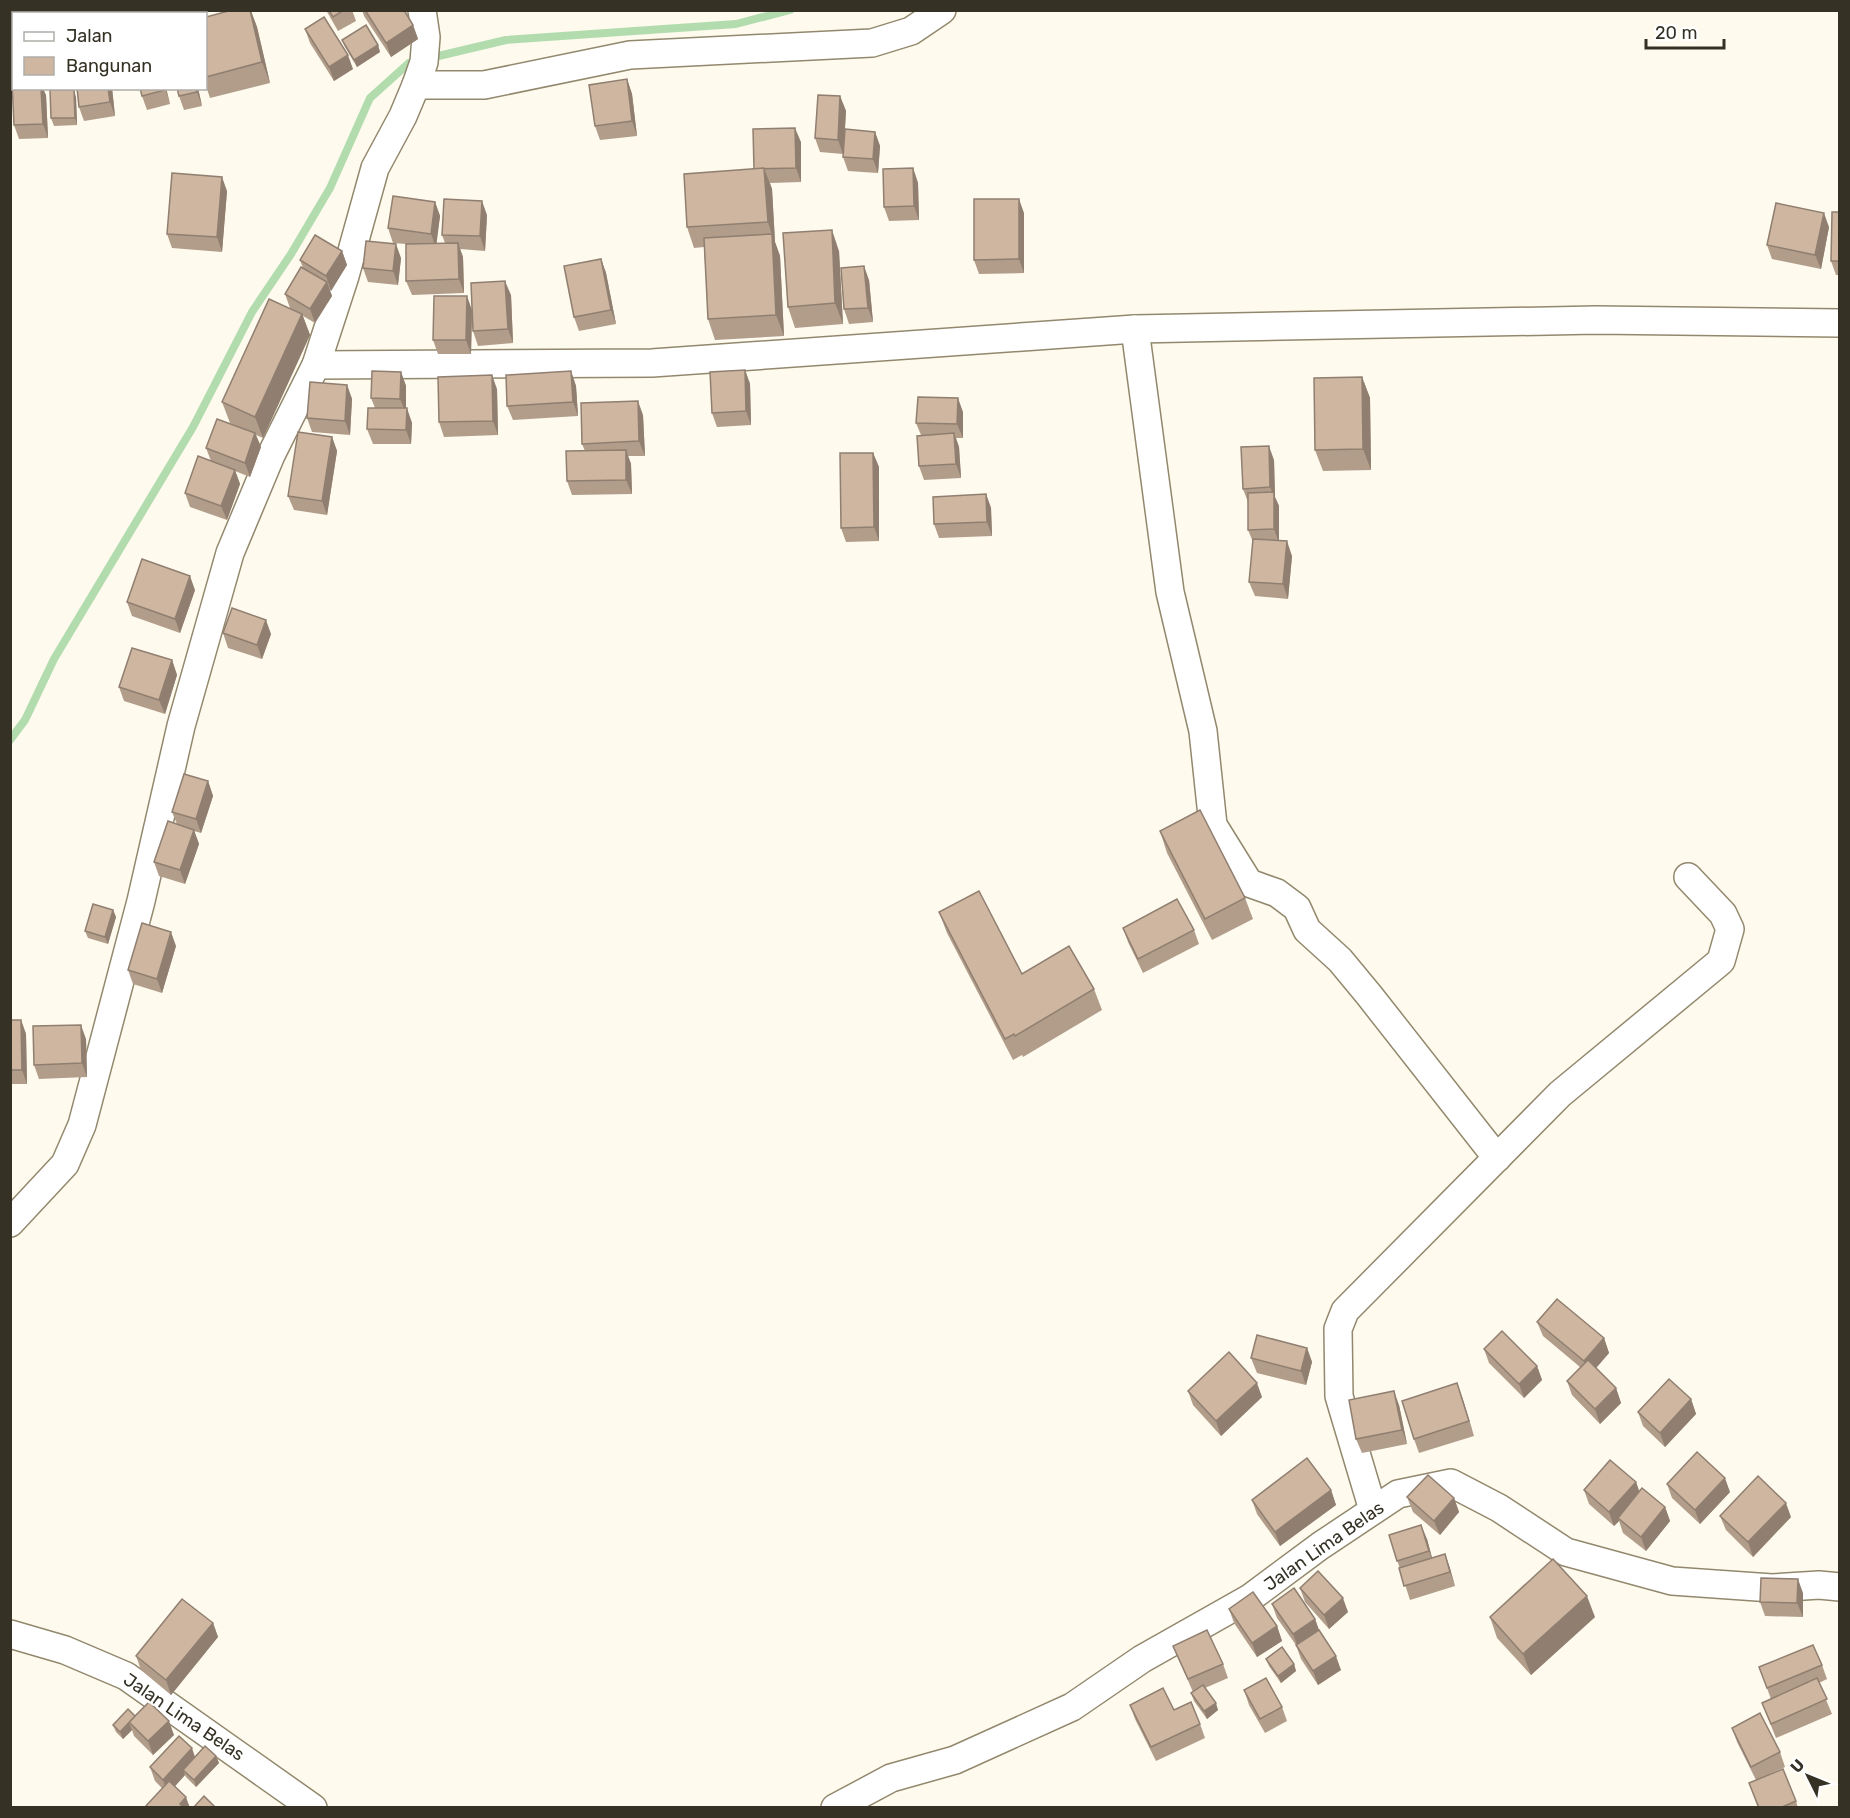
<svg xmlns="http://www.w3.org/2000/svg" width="1850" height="1818" viewBox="0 0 1850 1818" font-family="Rubik,sans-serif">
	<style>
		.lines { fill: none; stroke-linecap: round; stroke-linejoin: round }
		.stream { stroke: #b2dcae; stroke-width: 8 }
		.minor-casing { stroke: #92886d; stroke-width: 30 }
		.minor { stroke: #fff; stroke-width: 27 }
		.wall { fill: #b19d8a }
		.shaded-wall { fill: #907f70 }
		.building { fill: #ceb6a0; stroke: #907f70; stroke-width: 1.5 }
		.labels { text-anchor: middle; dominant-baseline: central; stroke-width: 4.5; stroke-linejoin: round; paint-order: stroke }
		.street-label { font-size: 18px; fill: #353125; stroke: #fff }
	</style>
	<rect width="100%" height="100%" fill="#fefaee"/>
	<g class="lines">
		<!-- stream -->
		<g class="stream">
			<polyline points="430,58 506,40 736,24 790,10"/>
			<polyline points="10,740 25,720 54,659 193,427 252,312 291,254 330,188 370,98 409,63 418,61"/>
		</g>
		<!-- minor casing -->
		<g class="minor-casing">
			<g id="minor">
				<polyline points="170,14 177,10"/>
				<polyline points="10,81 14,80"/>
				<polyline points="416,85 484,85 630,55 872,43 911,31 942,10"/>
				<polyline points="1135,329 1170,592 1203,731 1213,825 1249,883 1277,893 1297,908 1307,930 1340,960 1369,995 1497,1158"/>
				<polyline points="316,365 652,363 1135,329 1596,320 1840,323"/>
				<polyline points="10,1223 65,1164 82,1125 141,901 181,726 230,553 271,455 316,365 345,276 375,168 403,116 416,85 424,62 426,37 422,10"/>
				<polyline points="1373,1510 1339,1396 1338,1329 1345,1311 1560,1094 1721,961 1730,929 1723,914 1688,877"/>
				<polyline points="10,1634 65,1650 126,1676 313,1808"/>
				<polyline points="835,1808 891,1778 955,1760 1072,1707 1142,1659 1250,1598 1320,1546 1398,1494 1451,1483 1499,1508 1566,1552 1672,1581 1772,1588 1819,1585 1840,1587"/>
			</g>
		</g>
		<!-- minor -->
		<use href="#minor" class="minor"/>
	</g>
	<!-- wall -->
	<g class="wall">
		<polygon points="67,10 96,10 96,14 68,14"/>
		<polygon points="232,10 251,10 257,27 270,83 210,98 206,86 206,17"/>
		<polygon points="326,10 352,10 356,21 338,31"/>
		<polygon points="362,10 404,10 413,25 418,39 391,57 364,16"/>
		<polygon points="305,29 353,69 334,81 310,43"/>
		<polygon points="342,40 378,45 380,52 357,67 345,47"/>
		<polygon points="627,79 632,94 637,136 600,140 595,126"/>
		<polygon points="77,88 112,88 115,116 84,121 79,107"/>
		<polygon points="166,88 170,104 147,110 142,96"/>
		<polygon points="198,88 202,106 184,110 179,96"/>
		<polygon points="46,95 48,138 19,139 14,125"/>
		<polygon points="840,96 846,111 845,131 875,132 880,146 878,173 848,171 843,157 843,154 820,152 815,138"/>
		<polygon points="76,97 77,125 54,126 51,118"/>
		<polygon points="801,142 801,182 770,183 772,189 775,242 780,256 784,336 715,340 708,319 704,247 694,248 687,227"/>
		<polygon points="913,168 918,183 919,220 889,221 884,207"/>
		<polygon points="227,191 222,252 172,248 167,234"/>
		<polygon points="435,202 440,216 436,243 445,243 442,235 487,215 485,251 460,249 463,257 464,293 412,295 406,281 406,244 393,243 388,228"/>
		<polygon points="1839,212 1839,275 1836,275 1831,261"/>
		<polygon points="1024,213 1024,273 979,274 974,260"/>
		<polygon points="1829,227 1821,269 1772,259 1767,245"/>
		<polygon points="342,251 347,265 331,291 329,289 332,296 315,323 303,316 310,335 263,438 256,435 261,447 250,477 235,471 240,484 227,520 190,507 185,493 211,461 206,448 241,428 230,423 222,402 290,308 285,294 303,268 300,260"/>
		<polygon points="839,251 843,324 795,328 788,307"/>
		<polygon points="401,258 398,285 368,282 363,268"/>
		<polygon points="601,259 606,273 616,324 579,331 574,317"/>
		<polygon points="869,280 873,322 849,324 844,309"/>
		<polygon points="511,295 513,343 478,346 473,331 472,315 471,354 438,354 433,340 472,309"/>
		<polygon points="745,370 750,384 751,425 717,427 712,413"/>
		<polygon points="571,371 576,386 578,416 513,420 507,406"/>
		<polygon points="401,372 406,386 406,408 412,423 411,444 373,444 367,429 375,408 371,398"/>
		<polygon points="1362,377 1370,398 1371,470 1323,471 1315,450"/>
		<polygon points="347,385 352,399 350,435 312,432 307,418"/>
		<polygon points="497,389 498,435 444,437 439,422"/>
		<polygon points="963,412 963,438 956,438 959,447 961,478 924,480 919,466 921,435 916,423"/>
		<polygon points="643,415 645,456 628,456 631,464 632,494 572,495 567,481 585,451 582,444"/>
		<polygon points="332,437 337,451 327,515 294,510 288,496"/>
		<polygon points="873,453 879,467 879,541 846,542 841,528"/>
		<polygon points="1274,460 1275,497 1279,506 1279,541 1292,556 1288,599 1255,596 1249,582 1253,542 1248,530 1248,502 1243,489"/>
		<polygon points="986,494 991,508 992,536 939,538 934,524"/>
		<polygon points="195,590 180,633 132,616 127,602"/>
		<polygon points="223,633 271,634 262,659 228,648"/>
		<polygon points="172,660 177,675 165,714 124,701 119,687"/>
		<polygon points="208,781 213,796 201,833 194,831 199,844 185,884 159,876 154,862 177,824 172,812"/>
		<polygon points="1160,831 1245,898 1253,919 1212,940 1167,853"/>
		<polygon points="113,910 116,917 108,944 88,938 85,931"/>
		<polygon points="939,912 1022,974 1094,989 1102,1010 1023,1057 1022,1055 1013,1060 947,933"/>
		<polygon points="1123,928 1194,930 1199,944 1143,973 1128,942"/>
		<polygon points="176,946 162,993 133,984 128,970"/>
		<polygon points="10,1020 21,1020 26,1034 27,1084 10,1084"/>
		<polygon points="86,1039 87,1077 39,1079 34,1065"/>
		<polygon points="1537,1322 1604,1338 1609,1353 1596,1368 1616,1388 1621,1403 1600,1424 1572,1395 1567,1381 1580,1367 1543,1336"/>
		<polygon points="1307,1348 1312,1362 1306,1385 1257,1373 1251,1358"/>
		<polygon points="1484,1349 1537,1366 1542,1380 1524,1398 1489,1363"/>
		<polygon points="1188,1391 1262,1397 1221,1436 1193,1405"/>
		<polygon points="1462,1397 1474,1436 1419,1453 1414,1439"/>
		<polygon points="1691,1399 1696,1414 1665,1447 1643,1426 1638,1412"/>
		<polygon points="1399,1405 1407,1444 1362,1453 1356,1439"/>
		<polygon points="1636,1482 1639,1492 1665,1507 1670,1521 1646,1551 1623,1533 1619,1521 1614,1526 1589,1504 1584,1490"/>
		<polygon points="1667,1484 1730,1492 1700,1524 1672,1498"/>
		<polygon points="1331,1490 1336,1505 1280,1546 1257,1514 1252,1500"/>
		<polygon points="1407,1497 1454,1498 1459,1512 1440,1535 1413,1512"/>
		<polygon points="1720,1516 1791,1517 1753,1557 1726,1530"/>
		<polygon points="1389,1535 1427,1539 1432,1558 1445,1554 1455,1586 1410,1600"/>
		<polygon points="1300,1588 1348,1612 1329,1629 1305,1602"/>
		<polygon points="1803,1593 1803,1617 1765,1616 1760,1602"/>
		<polygon points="1272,1604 1315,1619 1319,1630 1341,1670 1318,1685 1301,1659 1296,1645 1277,1618"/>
		<polygon points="1229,1609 1277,1626 1282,1641 1257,1657 1234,1623"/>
		<polygon points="1490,1617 1595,1617 1531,1675 1497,1638"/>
		<polygon points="213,1623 218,1637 171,1695 141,1670 136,1656"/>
		<polygon points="1173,1646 1223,1664 1228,1678 1205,1688 1218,1710 1207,1719 1194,1701 1191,1693 1193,1692"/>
		<polygon points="1266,1659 1294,1664 1296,1671 1281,1683 1269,1666"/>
		<polygon points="1822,1665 1827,1679 1819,1683 1832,1714 1776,1738 1762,1703 1771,1699 1759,1667"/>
		<polygon points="1244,1690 1282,1707 1287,1721 1265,1733 1249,1705"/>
		<polygon points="1130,1705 1174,1710 1200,1724 1205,1738 1156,1761 1135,1719"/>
		<polygon points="135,1716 174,1735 153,1755 134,1736 132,1730 123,1739 116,1732 113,1725"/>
		<polygon points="1732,1728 1780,1752 1785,1767 1770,1774 1796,1801 1798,1808 1758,1808 1749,1783 1756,1780 1737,1742"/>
		<polygon points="216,1756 219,1763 196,1787 186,1777 185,1775 175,1786 162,1788 155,1781 150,1767 195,1757"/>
	</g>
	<!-- shaded-wall -->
	<g class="shaded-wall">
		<polygon points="250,10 257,27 270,83 262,62"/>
		<polygon points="413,25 418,39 391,57 386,43"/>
		<polygon points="378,45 380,52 357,67 354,60"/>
		<polygon points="348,55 353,69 334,81 329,67"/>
		<polygon points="627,79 632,94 637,136 632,121"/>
		<polygon points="41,88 43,88 46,95 48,138 43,124"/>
		<polygon points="108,88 112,88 115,116 110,102"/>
		<polygon points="165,88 166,88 170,104"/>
		<polygon points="196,88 198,88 202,106 197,92"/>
		<polygon points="74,90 76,97 77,125 75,118"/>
		<polygon points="840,96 846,111 843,154 838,140"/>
		<polygon points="795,128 801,142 801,182 796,168"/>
		<polygon points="875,132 880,146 878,173 873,159"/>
		<polygon points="764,168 772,189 775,242 780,256 784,336 776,315 772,235 768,222"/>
		<polygon points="913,168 918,183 919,220 914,206"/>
		<polygon points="222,177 227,191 222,252 217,237"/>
		<polygon points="1019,199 1024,213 1024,273 1019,259"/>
		<polygon points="482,201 487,215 485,251 480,236"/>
		<polygon points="435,202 440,216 436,248 431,234"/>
		<polygon points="1824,213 1829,227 1821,269 1815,255"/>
		<polygon points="832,230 839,251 843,324 835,303"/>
		<polygon points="458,243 463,257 464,293 459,279"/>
		<polygon points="396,244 401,258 398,285 393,271"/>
		<polygon points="342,251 347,265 331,291 326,276"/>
		<polygon points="601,259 606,273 616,324 611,310"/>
		<polygon points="864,266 869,280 873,322 868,308"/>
		<polygon points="505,281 511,295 513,343 508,329"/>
		<polygon points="327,282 332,296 315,323 310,309"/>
		<polygon points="467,296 472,310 471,354 466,340"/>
		<polygon points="302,314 310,335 263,438 255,417"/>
		<polygon points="745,370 750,384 751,425 746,411"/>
		<polygon points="571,371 576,386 578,416 573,402"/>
		<polygon points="401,372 406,386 406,413 400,399"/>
		<polygon points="492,375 497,389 498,435 493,421"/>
		<polygon points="1362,377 1370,398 1371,470 1363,449"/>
		<polygon points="347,385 352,399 350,435 345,421"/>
		<polygon points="958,398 963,412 963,438 957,424"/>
		<polygon points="638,401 643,415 645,456 639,441"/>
		<polygon points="407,408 412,423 411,444 406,430"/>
		<polygon points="255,433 261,447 250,477 245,463"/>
		<polygon points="954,433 959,447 961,478 956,464"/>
		<polygon points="332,437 337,451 327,515 322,501"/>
		<polygon points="1269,446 1274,460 1275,497 1279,506 1279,543 1274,529 1274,496 1270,487"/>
		<polygon points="626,450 631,464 632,494 626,480"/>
		<polygon points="873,453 879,467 879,541 874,527"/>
		<polygon points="235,470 240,484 227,520 221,506"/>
		<polygon points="986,494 991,508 992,536 987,522"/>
		<polygon points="1287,541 1292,556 1288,599 1283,584"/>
		<polygon points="190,576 195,590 180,633 175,619"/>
		<polygon points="266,620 271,634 262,659 257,645"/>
		<polygon points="172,660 177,675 165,714 159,700"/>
		<polygon points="208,781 213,796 201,833 196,819"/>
		<polygon points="194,830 199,844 185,884 180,870"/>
		<polygon points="113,910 116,917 108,944 105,937"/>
		<polygon points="171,932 176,946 162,993 157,979"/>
		<polygon points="21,1020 26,1034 27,1084 22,1070"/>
		<polygon points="81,1025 86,1039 87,1077 82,1063"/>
		<polygon points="1604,1338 1609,1353 1590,1375 1584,1361"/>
		<polygon points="1307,1348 1312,1362 1306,1385 1301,1371"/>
		<polygon points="1537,1366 1542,1380 1524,1398 1519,1384"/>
		<polygon points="1257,1383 1262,1397 1221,1436 1216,1421"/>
		<polygon points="1457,1383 1462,1397 1474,1436 1469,1421"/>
		<polygon points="1616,1388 1621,1403 1600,1424 1595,1409"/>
		<polygon points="1394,1391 1399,1405 1407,1444 1402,1430"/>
		<polygon points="1691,1399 1696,1414 1665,1447 1660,1433"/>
		<polygon points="1725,1478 1730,1492 1700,1524 1695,1510"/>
		<polygon points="1636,1482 1641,1496 1618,1518 1619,1521 1614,1526 1609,1512"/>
		<polygon points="1331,1490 1336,1505 1280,1546 1275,1532"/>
		<polygon points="1454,1498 1459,1512 1440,1535 1434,1521"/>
		<polygon points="1786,1503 1791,1517 1753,1557 1748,1542"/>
		<polygon points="1665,1507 1670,1521 1646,1551 1641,1537"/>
		<polygon points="1421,1525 1427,1539 1434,1565 1429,1551"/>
		<polygon points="1445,1554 1450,1568 1455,1586 1450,1572"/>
		<polygon points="1798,1579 1803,1593 1803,1617 1797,1603"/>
		<polygon points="1587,1596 1595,1617 1531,1675 1523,1654"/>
		<polygon points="1343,1598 1348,1612 1329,1629 1324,1615"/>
		<polygon points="1315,1619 1320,1633 1298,1648 1293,1634"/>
		<polygon points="213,1623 218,1637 171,1695 166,1680"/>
		<polygon points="1277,1626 1282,1641 1257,1657 1252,1643"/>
		<polygon points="1336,1656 1341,1670 1318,1685 1313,1671"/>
		<polygon points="1294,1664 1296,1671 1281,1683 1278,1676"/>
		<polygon points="1216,1703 1218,1710 1207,1719 1204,1711"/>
		<polygon points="169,1721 174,1735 153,1755 148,1741"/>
		<polygon points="129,1723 132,1730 123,1739 120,1732"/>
		<polygon points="192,1748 197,1763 183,1770 185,1775 168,1794 163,1780"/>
		<polygon points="216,1756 219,1763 196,1787 194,1780"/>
		<polygon points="186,1797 190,1808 182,1808 180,1804"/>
	</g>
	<!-- building -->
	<g class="building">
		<polygon points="232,10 250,10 262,62 206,77 206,17"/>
		<polygon points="329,10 344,10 333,17"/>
		<polygon points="365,10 404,10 413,25 386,43"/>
		<polygon points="324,17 348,55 329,67 305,29"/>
		<polygon points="366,25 378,45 354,60 342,40"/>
		<polygon points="627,79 632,121 595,126 589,85"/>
		<polygon points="12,82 14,82 14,88 41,88 43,124 14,125"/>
		<polygon points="77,88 108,88 110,102 79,107"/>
		<polygon points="140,88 165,88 165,90 142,96"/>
		<polygon points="177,88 196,88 197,92 179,96"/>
		<polygon points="50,90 74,90 75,118 51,118"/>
		<polygon points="818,95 840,96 838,140 815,138"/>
		<polygon points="795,128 796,168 754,169 753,129"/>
		<polygon points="845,129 875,132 873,159 843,157"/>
		<polygon points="764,168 768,222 687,227 684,174"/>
		<polygon points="913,168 914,206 884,207 883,169"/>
		<polygon points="172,173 222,177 217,237 167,234"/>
		<polygon points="393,196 435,202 431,234 388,228"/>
		<polygon points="444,199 482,201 480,236 442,235"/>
		<polygon points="974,199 1019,199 1019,259 974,260"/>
		<polygon points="1776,203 1824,213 1815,255 1767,245"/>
		<polygon points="1832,212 1839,212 1839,261 1831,261"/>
		<polygon points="832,230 835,303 788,307 783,233"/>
		<polygon points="772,234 776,315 708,319 704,238"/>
		<polygon points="315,235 342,251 326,276 300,260"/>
		<polygon points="366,241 396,244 393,271 363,268"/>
		<polygon points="458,243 459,279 406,281 406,244"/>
		<polygon points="601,259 611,310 574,317 564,266"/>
		<polygon points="864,266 868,308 844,309 841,268"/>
		<polygon points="301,267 327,282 310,309 285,294"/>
		<polygon points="505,281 508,329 473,331 471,283"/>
		<polygon points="434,296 467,296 466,340 433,340"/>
		<polygon points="269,299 302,314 255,417 222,402"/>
		<polygon points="745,370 746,411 712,413 710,372"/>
		<polygon points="372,371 401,372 400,399 371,398"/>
		<polygon points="571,371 573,402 507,406 506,375"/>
		<polygon points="492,375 493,421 439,422 438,377"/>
		<polygon points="1362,377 1363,449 1315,450 1314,378"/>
		<polygon points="310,382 347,385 345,421 307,418"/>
		<polygon points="918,397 958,398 957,424 916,423"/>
		<polygon points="638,401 639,441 582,444 581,403"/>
		<polygon points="368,408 407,408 406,430 367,429"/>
		<polygon points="217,419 255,433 245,463 206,448"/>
		<polygon points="298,432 332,437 322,501 288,496"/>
		<polygon points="954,433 956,464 919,466 917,436"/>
		<polygon points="1269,446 1270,487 1243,489 1241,447"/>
		<polygon points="626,450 626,480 567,481 566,451"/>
		<polygon points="840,453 873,453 874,527 841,528"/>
		<polygon points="198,456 235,470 221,506 185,493"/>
		<polygon points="1274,492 1274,529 1248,530 1248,493"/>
		<polygon points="986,494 987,522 934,524 933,497"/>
		<polygon points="1253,539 1287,541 1283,584 1249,582"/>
		<polygon points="142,559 190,576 175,619 127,602"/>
		<polygon points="232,608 266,620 257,645 223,633"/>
		<polygon points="132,648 172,660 159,700 119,687"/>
		<polygon points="184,774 208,781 196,819 172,812"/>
		<polygon points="1200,810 1245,898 1205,919 1160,831"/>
		<polygon points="168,821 194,830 180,870 154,862"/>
		<polygon points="979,891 1022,974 1069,946 1094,989 1015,1036 1014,1034 1005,1039 939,912"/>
		<polygon points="1177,899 1194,930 1138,959 1123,928"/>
		<polygon points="93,904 113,910 105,937 85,931"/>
		<polygon points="142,923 171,932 157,979 128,970"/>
		<polygon points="10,1020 21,1020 22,1070 10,1070"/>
		<polygon points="81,1025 82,1063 34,1065 33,1026"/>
		<polygon points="1557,1299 1604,1338 1584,1361 1537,1322"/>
		<polygon points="1502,1331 1537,1366 1519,1384 1484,1349"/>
		<polygon points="1257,1335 1307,1348 1301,1371 1251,1358"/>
		<polygon points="1229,1352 1257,1383 1216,1421 1188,1391"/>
		<polygon points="1588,1360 1616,1388 1595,1409 1567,1381"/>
		<polygon points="1669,1379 1691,1399 1660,1433 1638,1412"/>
		<polygon points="1457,1383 1469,1421 1414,1439 1402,1401"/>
		<polygon points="1394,1391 1402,1430 1356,1439 1349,1400"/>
		<polygon points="1697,1452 1725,1478 1695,1510 1667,1484"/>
		<polygon points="1307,1458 1331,1490 1275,1532 1252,1500"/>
		<polygon points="1610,1460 1636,1482 1609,1512 1584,1490"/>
		<polygon points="1428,1475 1454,1498 1434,1521 1407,1497"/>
		<polygon points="1758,1476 1786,1503 1748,1542 1720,1516"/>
		<polygon points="1642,1488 1665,1507 1641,1537 1618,1518"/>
		<polygon points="1421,1525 1429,1551 1397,1561 1389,1535"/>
		<polygon points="1445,1554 1450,1572 1404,1586 1399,1568"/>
		<polygon points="1553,1559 1587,1596 1523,1654 1490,1617"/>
		<polygon points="1318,1571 1343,1598 1324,1615 1300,1588"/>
		<polygon points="1761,1578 1798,1579 1797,1603 1760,1602"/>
		<polygon points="1294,1588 1315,1619 1293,1634 1272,1604"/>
		<polygon points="1253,1592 1277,1626 1252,1643 1229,1609"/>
		<polygon points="182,1599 213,1623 166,1680 136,1656"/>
		<polygon points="1207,1630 1223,1664 1188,1679 1173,1646"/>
		<polygon points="1319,1630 1336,1656 1313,1671 1296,1645"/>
		<polygon points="1813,1645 1822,1665 1767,1688 1759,1667"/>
		<polygon points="1282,1647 1294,1664 1278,1676 1266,1659"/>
		<polygon points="1266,1678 1282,1707 1260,1719 1244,1690"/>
		<polygon points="1817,1678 1827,1699 1771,1724 1762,1703"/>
		<polygon points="1203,1685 1216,1703 1204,1711 1191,1693"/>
		<polygon points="1163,1688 1174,1710 1191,1702 1200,1724 1151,1747 1130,1705"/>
		<polygon points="149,1702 169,1721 148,1741 129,1722"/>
		<polygon points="128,1709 135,1716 120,1732 113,1725"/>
		<polygon points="1760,1713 1780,1752 1751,1767 1732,1728"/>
		<polygon points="179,1736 192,1748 163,1780 150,1767"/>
		<polygon points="205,1746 216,1756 194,1780 183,1770"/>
		<polygon points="1783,1769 1796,1801 1780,1808 1759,1808 1749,1783"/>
		<polygon points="169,1781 186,1797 180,1804 184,1808 144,1808"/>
		<polygon points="204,1796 216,1808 193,1808"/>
	</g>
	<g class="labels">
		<!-- street labels -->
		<g class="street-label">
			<text transform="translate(1324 1546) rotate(-35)">Jalan Lima Belas</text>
			<text transform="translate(184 1717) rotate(34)">Jalan Lima Belas</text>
		</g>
	</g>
	<!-- border -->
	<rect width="1850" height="1818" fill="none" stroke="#353125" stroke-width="24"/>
	<!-- legend -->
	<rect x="12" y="12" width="195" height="78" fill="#ffffff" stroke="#aeada8" stroke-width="1.5"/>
	<rect x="24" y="32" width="30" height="9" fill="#ffffff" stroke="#aeada8" stroke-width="1.5"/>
	<text x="66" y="42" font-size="18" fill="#353125">Jalan</text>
	<rect x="24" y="57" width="30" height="18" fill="#ceb6a0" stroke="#aeada8" stroke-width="1.5"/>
	<text x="66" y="72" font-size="18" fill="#353125">Bangunan</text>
	<!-- north arrow -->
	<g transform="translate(1808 1776) rotate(313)" stroke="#ffffff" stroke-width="4.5" paint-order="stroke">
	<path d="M0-4.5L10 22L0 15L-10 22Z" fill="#353125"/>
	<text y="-9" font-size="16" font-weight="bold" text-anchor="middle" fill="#353125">U</text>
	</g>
	<!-- scale -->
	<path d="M1646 39v9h78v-9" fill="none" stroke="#353125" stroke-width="3"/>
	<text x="1655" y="39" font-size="18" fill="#353125" stroke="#ffffff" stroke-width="4.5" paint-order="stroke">20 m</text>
</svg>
